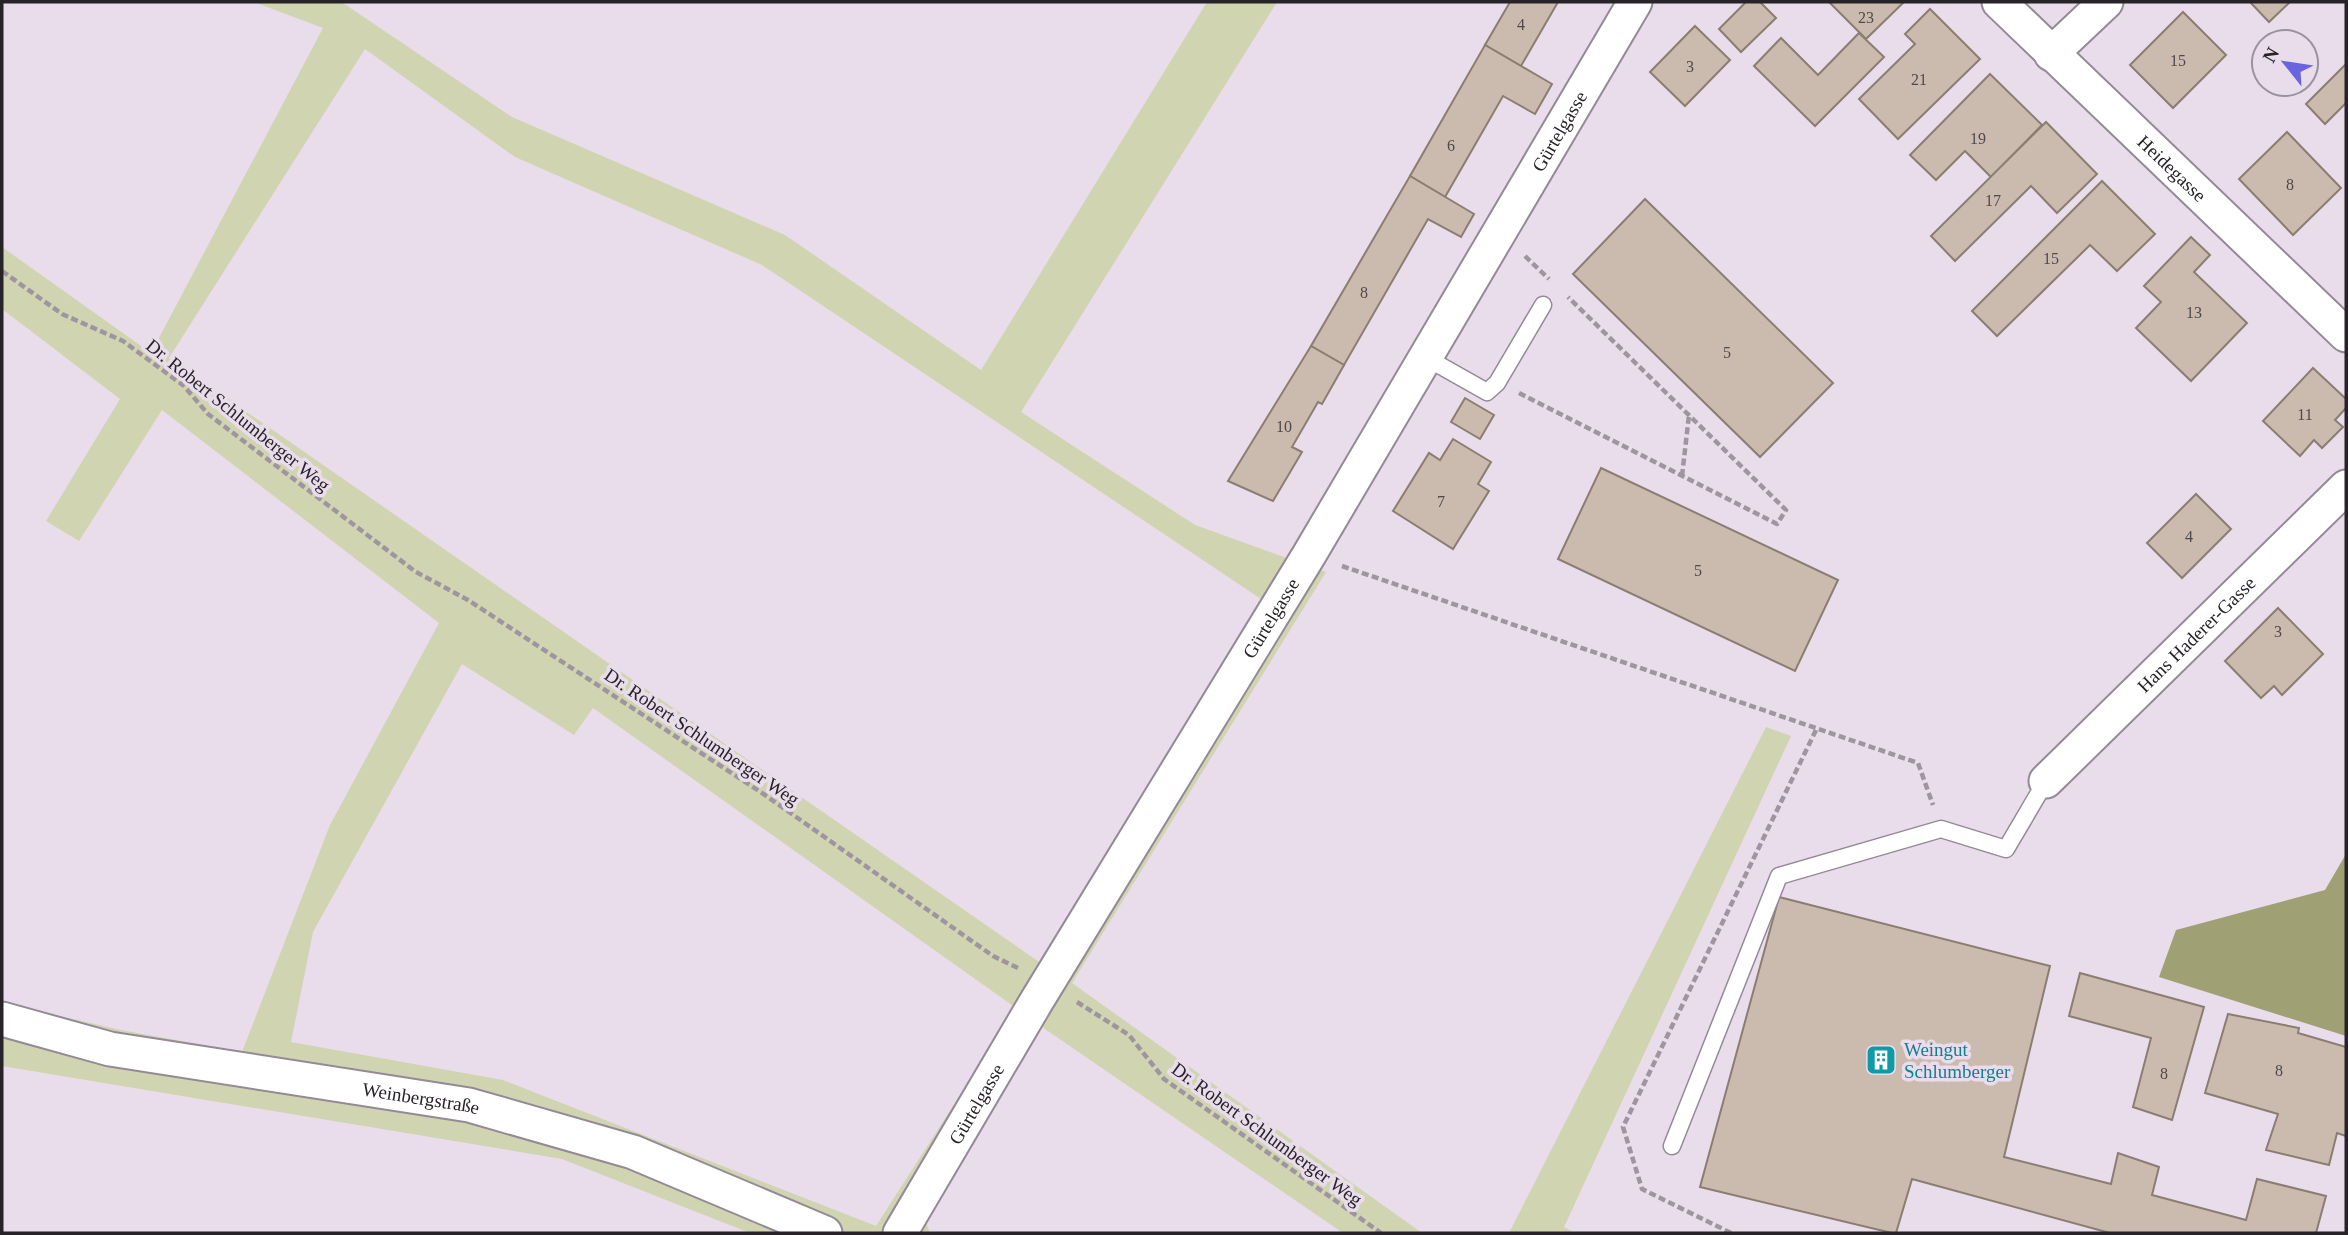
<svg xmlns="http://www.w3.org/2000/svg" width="2348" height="1235" viewBox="0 0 2348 1235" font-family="'Times New Roman',serif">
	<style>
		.green { fill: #d1d4b0; fill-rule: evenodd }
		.forest { fill: #9fa174 }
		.building { fill: #cbbbaf; stroke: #8b7d71; stroke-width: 2 }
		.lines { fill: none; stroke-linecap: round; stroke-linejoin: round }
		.service-casing { stroke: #948996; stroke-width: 19 }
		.minor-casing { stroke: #948996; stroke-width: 37 }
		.path { stroke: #9f95a0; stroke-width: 4.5; stroke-dasharray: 7 3.5; stroke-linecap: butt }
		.service { stroke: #fff; stroke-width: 16 }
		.minor { stroke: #fff; stroke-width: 33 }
		.labels { text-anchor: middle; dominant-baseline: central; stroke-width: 7; stroke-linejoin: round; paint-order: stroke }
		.number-label { font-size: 16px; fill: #50494a }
		.street-label { font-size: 19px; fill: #272328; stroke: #e9dceb }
		.culture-label { font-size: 19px; fill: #0d838f; stroke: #e9dceb; text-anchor: start }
	</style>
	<rect width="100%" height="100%" fill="#e9dceb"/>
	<!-- green -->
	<g class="green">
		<path d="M254 2H340L346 5 512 117 785 235 981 370 1207 2H1277L1021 412 1195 525 1326 572 1072 983 1422 1233H1343L1042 1027 923 1215 930 1233H750L562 1159 2 1066V1003L121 1030 242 1052 330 825 439 623 162 410 79 541 46 521 120 399 2 309V247L151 353 323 28ZM365 49 515 157 762 265 1264 601 1042 964 169 358ZM462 664 574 735 593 708 1016 1008 876 1226 503 1080 291 1042 313 932Z"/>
		<polygon points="1766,727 1791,736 1564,1227 1575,1233 1509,1233"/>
	</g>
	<!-- forest -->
	<polygon class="forest" points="2346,854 2346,1036 2159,977 2176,930 2325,890"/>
	<!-- building -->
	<g class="building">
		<polygon points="1510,2 1558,2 1521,66 1485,45"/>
		<polygon points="1746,2 1760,2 1776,18 1741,52 1719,29"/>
		<polygon points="1829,2 1904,2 1866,39"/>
		<polygon points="2250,2 2290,2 2269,22"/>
		<polygon points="1930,9 1980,59 1898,139 1859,99 1915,44 1905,34"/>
		<polygon points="2183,12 2226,55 2173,108 2130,65"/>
		<polygon points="1695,26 1730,60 1685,106 1650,72"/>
		<polygon points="1859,33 1884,57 1815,126 1754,66 1781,38 1818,75"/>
		<polygon points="1485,45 1552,84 1535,114 1503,96 1445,197 1410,176"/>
		<polygon points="2346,64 2346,103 2325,124 2306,104"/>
		<polygon points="1990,74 2042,125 1991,177 1965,151 1936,180 1910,155"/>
		<polygon points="2046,122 2097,174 2057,213 2031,186 1955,261 1931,236"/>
		<polygon points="2287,132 2341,188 2293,235 2239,179"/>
		<polygon points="1410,176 1474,214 1461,237 1428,219 1344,365 1311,346"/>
		<polygon points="2102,181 2155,234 2117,271 2090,245 1997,336 1972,311"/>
		<polygon points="1645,199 1833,383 1760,457 1573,274"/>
		<polygon points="2191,237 2210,255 2194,272 2247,323 2191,381 2136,328 2161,302 2144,286"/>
		<polygon points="1311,346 1344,365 1322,404 1318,402 1292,447 1302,452 1273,501 1228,481"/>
		<polygon points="2313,368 2346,399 2346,408 2335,420 2343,427 2322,448 2314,440 2300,456 2263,421"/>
		<polygon points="1465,398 1494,415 1480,439 1451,422"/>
		<polygon points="1453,439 1491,462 1478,484 1489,491 1453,549 1393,511 1429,453 1440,460"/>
		<polygon points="1601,468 1838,580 1795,671 1558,559"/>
		<polygon points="2196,494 2231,529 2182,578 2147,543"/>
		<polygon points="2278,608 2323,654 2282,695 2274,686 2261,698 2225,661"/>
		<polygon points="1779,897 2050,966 2004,1157 2111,1184 2118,1153 2159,1167 2152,1195 2246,1220 2257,1179 2326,1196 2316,1233 2110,1233 1912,1179 1896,1233 1892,1233 1700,1187"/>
		<polygon points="2080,973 2204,1007 2172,1120 2133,1107 2151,1038 2069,1016"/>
		<polygon points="2228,1014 2299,1028 2298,1033 2346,1047 2346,1136 2337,1133 2329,1165 2266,1150 2278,1114 2205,1093"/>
	</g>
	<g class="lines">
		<!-- service casing -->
		<g class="service-casing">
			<g id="service">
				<polyline points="1425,357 1487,392 1497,383 1543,305"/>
				<polyline points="1672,1146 1779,876 1941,829 2006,849 2046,781"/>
			</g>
		</g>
		<!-- minor casing -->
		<g class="minor-casing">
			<g id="minor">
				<path id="s1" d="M1999 2 2346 335"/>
				<polyline points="2051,54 2106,2"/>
				<path id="s2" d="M2046 781 2346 487"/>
				<path id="s3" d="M2 1019 110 1049 469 1105 633 1152 825 1233"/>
				<path id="s4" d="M900 1233 1036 1002 1309 555 1635 2"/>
			</g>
		</g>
		<!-- path -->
		<g class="path">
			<polyline points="1525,256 1549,279"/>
			<polyline points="2,271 62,314 123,341 184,386 208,414 416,572 468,600 765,795 993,956 1018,968"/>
			<polyline points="1519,393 1777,524 1786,510 1568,297"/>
			<polyline points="1682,476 1689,415"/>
			<polyline points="1342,566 1918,763 1933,805"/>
			<polyline points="1077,1002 1129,1035 1164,1079 1381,1233"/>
			<polyline points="1731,1233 1642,1189 1623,1127 1817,728"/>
		</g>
		<!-- service -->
		<use href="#service" class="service"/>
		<!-- minor -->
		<use href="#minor" class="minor"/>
	</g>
	<!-- icons -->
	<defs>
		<g id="building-square" transform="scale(1.575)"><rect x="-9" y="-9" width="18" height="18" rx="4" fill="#0f9aa8" stroke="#e9dceb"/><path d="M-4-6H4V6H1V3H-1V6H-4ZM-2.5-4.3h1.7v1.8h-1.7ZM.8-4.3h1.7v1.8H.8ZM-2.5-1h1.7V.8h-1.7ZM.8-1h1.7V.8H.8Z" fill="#fff"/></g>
	</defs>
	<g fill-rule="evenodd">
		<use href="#building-square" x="1881" y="1060"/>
	</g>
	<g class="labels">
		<!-- number labels -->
		<g class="number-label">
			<text x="1866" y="17">23</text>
			<text x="1521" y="24">4</text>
			<text x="2178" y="60">15</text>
			<text x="1690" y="66">3</text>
			<text x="1919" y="79">21</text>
			<text x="1978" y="138">19</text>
			<text x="1451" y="145">6</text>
			<text x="2290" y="184">8</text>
			<text x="1993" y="200">17</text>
			<text x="2051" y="258">15</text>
			<text x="1364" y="292">8</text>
			<text x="2194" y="312">13</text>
			<text x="1727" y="352">5</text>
			<text x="2305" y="414">11</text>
			<text x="1284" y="426">10</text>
			<text x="1441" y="501">7</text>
			<text x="2189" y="536">4</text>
			<text x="1698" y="570">5</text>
			<text x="2278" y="631">3</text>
			<text x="2279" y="1070">8</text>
			<text x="2164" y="1073">8</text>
		</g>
		<!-- street labels -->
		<g class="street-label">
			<text stroke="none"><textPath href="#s4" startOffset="1284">Gürtelgasse</textPath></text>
			<text stroke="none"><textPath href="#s1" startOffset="240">Heidegasse</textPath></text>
			<text transform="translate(238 415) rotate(39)">Dr. Robert Schlumberger Weg</text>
			<text stroke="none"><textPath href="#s4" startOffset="718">Gürtelgasse</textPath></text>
			<text stroke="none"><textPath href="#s2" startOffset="210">Hans Haderer-Gasse</textPath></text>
			<text transform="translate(702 737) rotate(34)">Dr. Robert Schlumberger Weg</text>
			<text stroke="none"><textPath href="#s3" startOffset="427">Weinbergstraße</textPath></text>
			<text stroke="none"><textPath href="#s4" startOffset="150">Gürtelgasse</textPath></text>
			<text transform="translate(1267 1134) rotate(36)">Dr. Robert Schlumberger Weg</text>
		</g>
		<!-- culture labels -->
		<g class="culture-label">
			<text x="1904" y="1049">Weingut<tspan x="1904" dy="22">Schlumberger</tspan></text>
		</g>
	</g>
	<!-- border -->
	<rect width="2348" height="1235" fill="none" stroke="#272328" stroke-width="7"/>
	<!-- north arrow -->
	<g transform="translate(2285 63) rotate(300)"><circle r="33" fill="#e9dceb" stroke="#9b929d" stroke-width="2"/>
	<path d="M0-5L12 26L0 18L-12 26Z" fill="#6a64de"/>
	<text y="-10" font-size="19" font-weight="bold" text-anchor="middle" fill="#272328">N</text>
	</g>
</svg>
